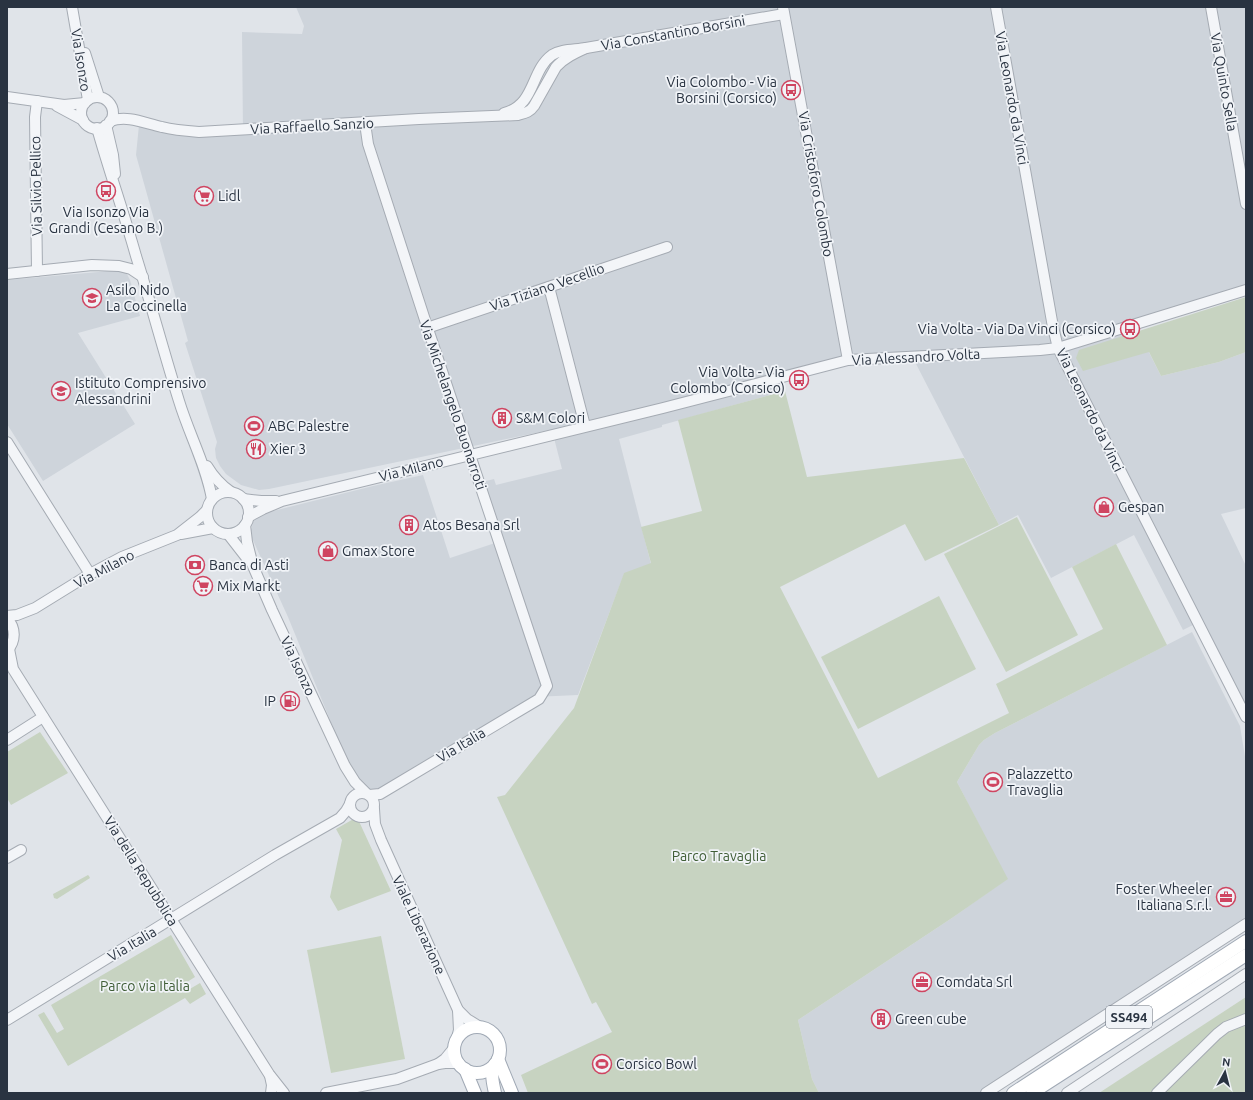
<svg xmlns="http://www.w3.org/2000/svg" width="1253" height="1100" viewBox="0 0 1253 1100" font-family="Ubuntu,sans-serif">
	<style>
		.built { fill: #ced4db }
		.green { fill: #c7d3c1 }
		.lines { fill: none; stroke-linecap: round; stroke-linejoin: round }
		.minor-casing { stroke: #a5abb3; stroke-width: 12 }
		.major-casing { stroke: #a0a9b5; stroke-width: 14 }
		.minor { stroke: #f3f5f8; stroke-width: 10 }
		.major { stroke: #fff; stroke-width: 12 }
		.labels { text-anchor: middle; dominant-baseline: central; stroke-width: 3.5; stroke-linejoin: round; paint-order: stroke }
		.shield { fill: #f0f3f7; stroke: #656d78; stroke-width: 1 }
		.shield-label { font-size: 13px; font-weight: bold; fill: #293341 }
		.street-label { font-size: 14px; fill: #293341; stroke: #f0f3f7 }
		.poi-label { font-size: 14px; fill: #293341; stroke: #f0f3f7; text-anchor: start }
		.park-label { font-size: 14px; fill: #3f5d36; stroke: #f0f3f7 }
	</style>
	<rect width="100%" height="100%" fill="#e0e4e9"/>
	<!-- built -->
	<g class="built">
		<polygon points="296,7 467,7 502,8 502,7 1246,7 1246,287 1060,345 850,358 782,376 785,391 662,425 662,427 619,439 651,564 624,574 578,695 533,697 378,792 367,788 360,782 348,764 288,617 252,538 251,530 253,522 257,517 269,512 373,486 423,475 450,558 501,541 482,482 494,479 496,485 562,469 555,442 555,439 615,425 616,416 269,489 259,490 241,485 226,474 220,466 216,458 215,449 217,442 185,343 188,341 136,155 139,125 243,133 242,32 302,34 304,26"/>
		<polygon points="121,270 126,272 130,280 140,316 78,333 135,424 43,481 7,424 7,280"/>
		<polygon points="1135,325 1161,376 1219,362 1246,352 1246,508 1221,514 1246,566 1246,706 1201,621 1183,630 1134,535 1051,578 1018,515 999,525 914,360 1040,353"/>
		<polygon points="1192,632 1240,726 1246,763 1246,927 992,1093 819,1093 812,1079 798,1020 952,918 1007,879 957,782 979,745 984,740 995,733"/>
	</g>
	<!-- green -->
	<g class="green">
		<polygon points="1246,297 1246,352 1219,362 1161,376 1149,352 1083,371 1076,358 1079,350"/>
		<polygon points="785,391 807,477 964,458 999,525 925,561 905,524 780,587 878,778 1009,713 996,684 1103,629 1072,567 1116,544 1167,645 995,733 984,740 979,745 957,782 1008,879 952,918 798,1020 812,1079 819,1093 528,1093 521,1075 612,1032 596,1002 592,1004 497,797 505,795 574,708 624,573 651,563 641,527 702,511 678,420"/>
		<polygon points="1017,517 1078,635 1006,672 944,554"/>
		<polygon points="939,596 976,669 858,729 821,657"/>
		<polygon points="40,732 68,773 11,805 7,798 7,752"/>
		<polygon points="357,817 391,891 338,911 330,897 342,840 336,829"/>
		<polygon points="88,875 89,876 90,878 57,899 54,898 53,894 55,893"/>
		<polygon points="171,935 195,977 179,987 183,993 200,983 206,994 190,1004 185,998 68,1066 38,1015 44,1012 57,1033 64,1029 51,1005"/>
		<polygon points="381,936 405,1059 331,1073 307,950"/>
		<polygon points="1246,997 1246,1093 1099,1093"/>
	</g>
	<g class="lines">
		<!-- minor casing -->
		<g class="minor-casing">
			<g id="minor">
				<polyline points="72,7 88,100"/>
				<polyline points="783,7 848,360"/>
				<polyline points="996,7 1053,327 1058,348 1246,717"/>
				<polyline points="1211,7 1246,204"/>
				<polyline points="85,53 99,97"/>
				<polyline points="7,97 64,105 85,103"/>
				<circle cx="97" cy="113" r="16"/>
				<polyline points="37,101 35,117 37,271"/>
				<polyline points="57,106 83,120"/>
				<path d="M504 113C536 105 530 71 552 55 561 49 575 50 586 48L784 14"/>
				<path d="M110 121C128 115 144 123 162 127 174 130 186 131 199 132L419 119 518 115C525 113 530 112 534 106L556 67C564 58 575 53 586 48"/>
				<polyline points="365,123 368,144 425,320 547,686 539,699 380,794 369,795"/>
				<polyline points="106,125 113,155 115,174"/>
				<path d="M97 128C109 171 124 213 136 256 151 304 164 353 179 401 189 434 206 465 212 499"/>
				<polyline points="7,274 92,265 119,266 131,269 143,277"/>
				<polyline points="549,287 585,426"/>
				<polyline points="427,328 667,247"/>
				<polyline points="7,442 90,574"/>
				<path d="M207 466C213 476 221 485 231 492"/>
				<circle cx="228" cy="513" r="21"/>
				<polyline points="243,499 261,501 276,501"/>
				<polyline points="248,517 263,509 282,501 663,408 848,360 1040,350 1058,348 1246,290"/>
				<polyline points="245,525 247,542 253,566 272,610 345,766 355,782 366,793"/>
				<polyline points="181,534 213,528"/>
				<polyline points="228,534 249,561"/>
				<polyline points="7,616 17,615 35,608 90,574 122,557 177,535 200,517 207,510"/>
				<path d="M7 618C16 628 16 641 7 651"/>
				<polyline points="9,649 13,669 37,707 269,1074 284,1093"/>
				<polyline points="7,740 43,717"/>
				<circle cx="362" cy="805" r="12"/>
				<polyline points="374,809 375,824 381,840 458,1010 467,1019 480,1027"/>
				<polyline points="7,858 21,850"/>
				<polyline points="7,1020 275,855 340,818 346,811 350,804"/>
				<polyline points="457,1038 459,1030 458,1010"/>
				<polyline points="438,1064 445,1059 454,1048"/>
				<polyline points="270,1076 272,1085 271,1093"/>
				<polyline points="326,1093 397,1079 438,1064 445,1063 459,1063"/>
				<polyline points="986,1093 1246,924"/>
				<polyline points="1067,1093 1246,974"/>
				<polyline points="1157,1093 1217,1034 1226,1027 1246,1019"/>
			</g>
		</g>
		<!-- major casing -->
		<g class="major-casing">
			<g id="major">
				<circle cx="477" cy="1050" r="23"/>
				<polyline points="498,1059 512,1093"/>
				<path d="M495 1064C490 1074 493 1083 495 1093"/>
				<polyline points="465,1069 475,1093"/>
				<polyline points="1013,1093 1246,941"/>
				<polyline points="1032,1093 1246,955"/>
			</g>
		</g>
		<!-- minor -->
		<use href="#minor" class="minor"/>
		<!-- major -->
		<use href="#major" class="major"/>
	</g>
	<!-- icons -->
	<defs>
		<g id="bus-ring" transform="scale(1)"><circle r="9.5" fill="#f0f3f7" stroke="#cf4561" stroke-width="1.5"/><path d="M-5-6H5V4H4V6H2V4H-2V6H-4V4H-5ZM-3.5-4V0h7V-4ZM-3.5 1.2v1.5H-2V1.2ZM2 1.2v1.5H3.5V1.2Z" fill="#cf4561"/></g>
		<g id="supermarket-ring" transform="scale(1)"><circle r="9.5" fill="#f0f3f7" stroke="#cf4561" stroke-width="1.5"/><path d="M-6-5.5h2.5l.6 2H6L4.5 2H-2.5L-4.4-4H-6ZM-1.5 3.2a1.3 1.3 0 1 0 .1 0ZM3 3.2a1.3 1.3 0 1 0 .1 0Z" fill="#cf4561"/></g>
		<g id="school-ring" transform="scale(1)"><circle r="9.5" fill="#f0f3f7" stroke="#cf4561" stroke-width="1.5"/><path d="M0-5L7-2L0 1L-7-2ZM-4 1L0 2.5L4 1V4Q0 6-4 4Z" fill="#cf4561"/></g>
		<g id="building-ring" transform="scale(1)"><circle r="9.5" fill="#f0f3f7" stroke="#cf4561" stroke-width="1.5"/><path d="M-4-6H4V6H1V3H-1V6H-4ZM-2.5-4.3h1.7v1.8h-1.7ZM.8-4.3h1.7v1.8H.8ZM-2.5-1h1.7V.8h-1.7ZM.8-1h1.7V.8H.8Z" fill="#cf4561"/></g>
		<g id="stadium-ring" transform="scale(1)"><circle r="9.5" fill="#f0f3f7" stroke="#cf4561" stroke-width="1.5"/><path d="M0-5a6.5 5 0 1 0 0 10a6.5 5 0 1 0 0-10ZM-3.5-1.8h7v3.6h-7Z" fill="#cf4561"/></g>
		<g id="restaurant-ring" transform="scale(1)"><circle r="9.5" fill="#f0f3f7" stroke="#cf4561" stroke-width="1.5"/><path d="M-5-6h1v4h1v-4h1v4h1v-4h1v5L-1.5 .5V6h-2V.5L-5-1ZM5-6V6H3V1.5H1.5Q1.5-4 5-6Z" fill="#cf4561"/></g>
		<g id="shop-ring" transform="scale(1)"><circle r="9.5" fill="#f0f3f7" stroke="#cf4561" stroke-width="1.5"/><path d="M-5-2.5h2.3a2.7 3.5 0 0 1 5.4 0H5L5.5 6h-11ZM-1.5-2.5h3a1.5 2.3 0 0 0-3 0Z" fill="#cf4561"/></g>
		<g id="bank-ring" transform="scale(1)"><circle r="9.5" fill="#f0f3f7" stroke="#cf4561" stroke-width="1.5"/><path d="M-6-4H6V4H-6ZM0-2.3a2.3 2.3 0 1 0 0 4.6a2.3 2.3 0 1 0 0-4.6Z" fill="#cf4561"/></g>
		<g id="fuel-ring" transform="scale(1)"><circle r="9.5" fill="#f0f3f7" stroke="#cf4561" stroke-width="1.5"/><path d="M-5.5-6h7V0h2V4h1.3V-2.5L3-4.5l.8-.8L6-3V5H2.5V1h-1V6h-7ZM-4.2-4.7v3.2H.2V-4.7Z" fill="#cf4561"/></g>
		<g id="office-ring" transform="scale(1)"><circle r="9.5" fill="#f0f3f7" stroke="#cf4561" stroke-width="1.5"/><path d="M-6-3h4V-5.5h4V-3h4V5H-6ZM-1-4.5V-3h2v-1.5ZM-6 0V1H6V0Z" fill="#cf4561"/></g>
	</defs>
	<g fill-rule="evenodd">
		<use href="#bus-ring" x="791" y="90"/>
		<use href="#bus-ring" x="106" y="191"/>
		<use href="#supermarket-ring" x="204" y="196"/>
		<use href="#school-ring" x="92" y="298"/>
		<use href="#bus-ring" x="1130" y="329"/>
		<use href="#bus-ring" x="799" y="380"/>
		<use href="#school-ring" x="61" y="391"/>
		<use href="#building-ring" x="502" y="418"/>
		<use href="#stadium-ring" x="254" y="426"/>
		<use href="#restaurant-ring" x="256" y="449"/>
		<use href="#shop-ring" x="1104" y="507"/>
		<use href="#building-ring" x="409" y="525"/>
		<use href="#shop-ring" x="328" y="551"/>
		<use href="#bank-ring" x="195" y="565"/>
		<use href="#supermarket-ring" x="203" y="586"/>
		<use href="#fuel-ring" x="290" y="701"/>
		<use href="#stadium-ring" x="993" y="782"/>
		<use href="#office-ring" x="1226" y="897"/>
		<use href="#office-ring" x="922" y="982"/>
		<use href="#building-ring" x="881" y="1019"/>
		<use href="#stadium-ring" x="602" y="1064"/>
	</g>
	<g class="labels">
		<!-- shield labels -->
		<rect class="shield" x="1106" y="1006" width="46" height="22" rx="3"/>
		<g class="shield-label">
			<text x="1129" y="1017">SS494</text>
		</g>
		<!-- street labels -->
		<g class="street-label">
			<text transform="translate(673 33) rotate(-10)">Via Constantino Borsini</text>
			<text transform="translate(81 60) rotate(81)">Via Isonzo</text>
			<text transform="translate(1224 82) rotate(80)">Via Quinto Sella</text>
			<text transform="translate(1012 98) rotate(80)">Via Leonardo da Vinci</text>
			<text transform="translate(312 126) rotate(-3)">Via Raffaello Sanzio</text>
			<text transform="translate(816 184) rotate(80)">Via Cristoforo Colombo</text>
			<text transform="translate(36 186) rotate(-91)">Via Silvio Pellico</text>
			<text transform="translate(547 287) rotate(-19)">Via Tiziano Vecellio</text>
			<text transform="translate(916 357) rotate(-3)">Via Alessandro Volta</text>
			<text transform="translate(453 405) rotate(71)">Via Michelangelo Buonarroti</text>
			<text transform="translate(1090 410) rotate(64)">Via Leonardo da Vinci</text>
			<text transform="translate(411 469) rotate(-14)">Via Milano</text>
			<text transform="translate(104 569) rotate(-28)">Via Milano</text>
			<text transform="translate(298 666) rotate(65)">Via Isonzo</text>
			<text transform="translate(461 745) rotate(-31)">Via Italia</text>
			<text transform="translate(141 871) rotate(58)">Via della Repubblica</text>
			<text transform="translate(419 925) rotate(65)">Viale Liberazione</text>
			<text transform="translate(132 944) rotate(-31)">Via Italia</text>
		</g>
		<!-- poi labels -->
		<g class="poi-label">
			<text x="777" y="82" text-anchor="end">Via Colombo - Via<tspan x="777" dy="16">Borsini (Corsico)</tspan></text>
			<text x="218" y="196">Lidl</text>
			<text x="106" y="212" text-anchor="middle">Via Isonzo Via<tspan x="106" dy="16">Grandi (Cesano B.)</tspan></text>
			<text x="106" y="290">Asilo Nido<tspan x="106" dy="16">La Coccinella</tspan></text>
			<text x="1116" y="329" text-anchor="end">Via Volta - Via Da Vinci (Corsico)</text>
			<text x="785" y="372" text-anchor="end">Via Volta - Via<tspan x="785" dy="16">Colombo (Corsico)</tspan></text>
			<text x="75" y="383">Istituto Comprensivo<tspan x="75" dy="16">Alessandrini</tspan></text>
			<text x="516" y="418">S&amp;M Colori</text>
			<text x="268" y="426">ABC Palestre</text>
			<text x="270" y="449">Xier 3</text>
			<text x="1118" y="507">Gespan</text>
			<text x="423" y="525">Atos Besana Srl</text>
			<text x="342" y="551">Gmax Store</text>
			<text x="209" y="565">Banca di Asti</text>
			<text x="217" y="586">Mix Markt</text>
			<text x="276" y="701" text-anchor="end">IP</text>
			<text x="1007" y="774">Palazzetto<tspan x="1007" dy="16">Travaglia</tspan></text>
			<text x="1212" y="889" text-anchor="end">Foster Wheeler<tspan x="1212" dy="16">Italiana S.r.l.</tspan></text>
			<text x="936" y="982">Comdata Srl</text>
			<text x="895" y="1019">Green cube</text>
			<text x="616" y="1064">Corsico Bowl</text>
		</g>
		<!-- park labels -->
		<g class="park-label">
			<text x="719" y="856">Parco Travaglia</text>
			<text x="145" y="986">Parco via Italia</text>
		</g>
	</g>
	<!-- border -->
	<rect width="1253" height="1100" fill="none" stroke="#293341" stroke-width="16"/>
	<!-- north arrow -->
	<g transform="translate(1225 1072) rotate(7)" stroke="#f0f3f7" stroke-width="3" paint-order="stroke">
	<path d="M0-3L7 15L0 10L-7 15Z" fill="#293341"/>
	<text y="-6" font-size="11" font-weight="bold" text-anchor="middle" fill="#293341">N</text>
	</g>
</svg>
